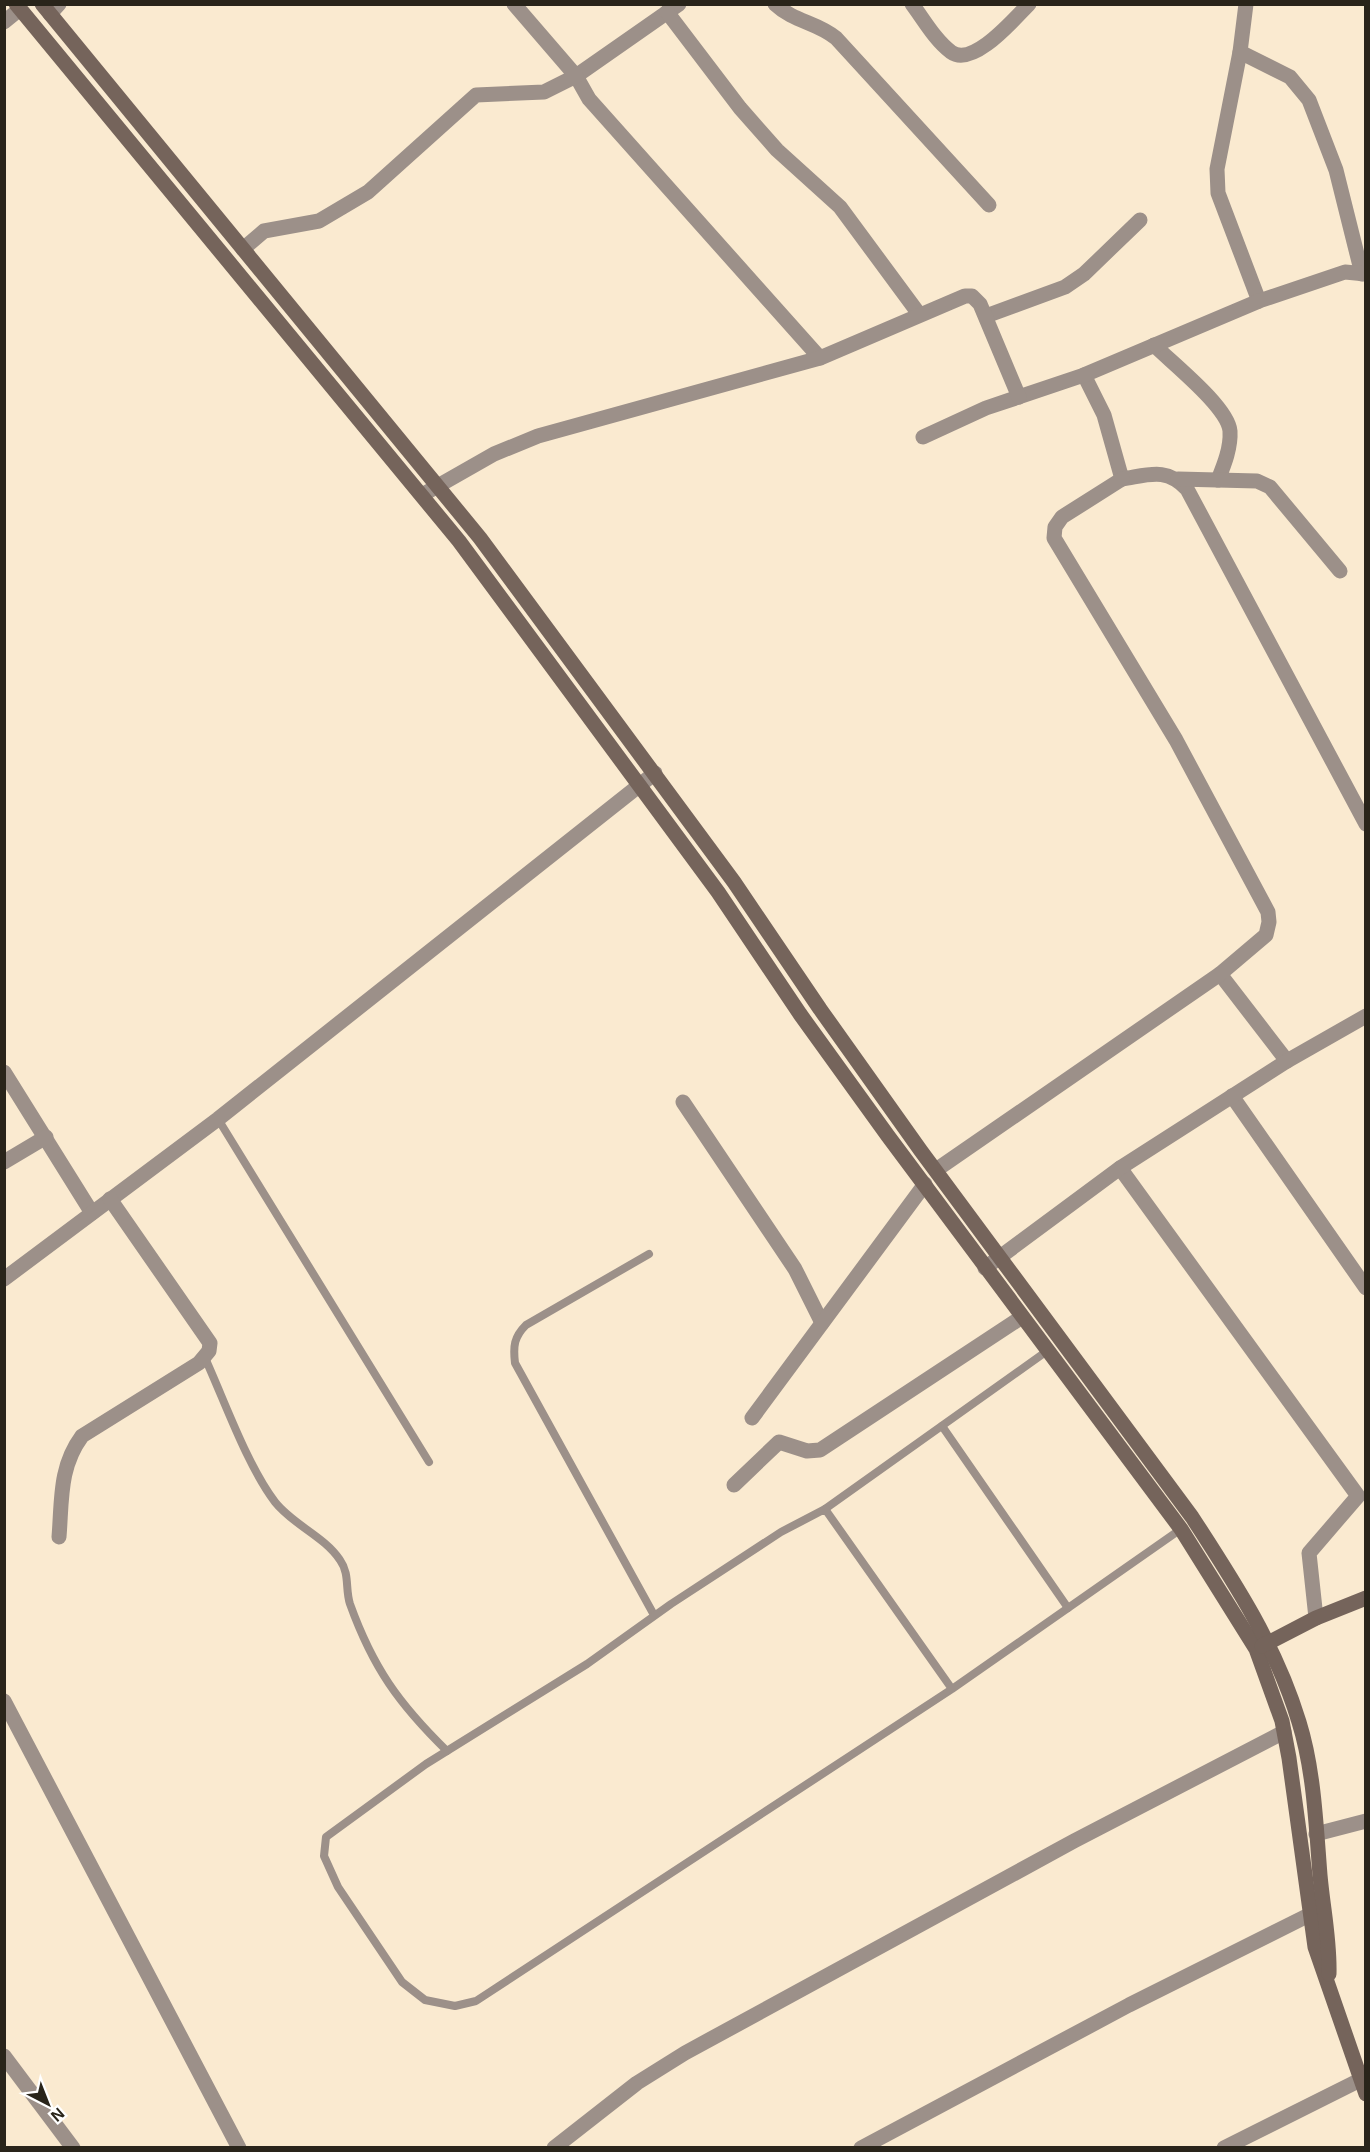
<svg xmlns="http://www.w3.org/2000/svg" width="1370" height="2152" viewBox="0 0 1370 2152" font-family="Arial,sans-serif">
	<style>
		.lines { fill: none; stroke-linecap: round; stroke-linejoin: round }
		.lane { stroke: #9c9089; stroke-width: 8 }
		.street { stroke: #9c9089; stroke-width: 15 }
		.secondary { stroke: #75645b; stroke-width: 15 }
	</style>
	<rect width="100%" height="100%" fill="#faead0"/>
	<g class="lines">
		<!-- lane -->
		<g class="lane">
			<polyline points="218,1119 429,1462"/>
			<path d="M649 1254 526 1325C514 1337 513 1346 515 1363L654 1615"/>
			<path d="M205 1358C225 1402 247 1465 275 1502 293 1525 324 1536 340 1560 350 1574 345 1589 350 1604 373 1668 399 1704 447 1751"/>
			<polyline points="942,1426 1068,1608"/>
			<polyline points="825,1509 1047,1351"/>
			<polyline points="952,1689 825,1509 781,1532 671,1604 587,1664 426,1764 326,1837 324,1856 338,1887 402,1982 425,2000 455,2006 476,2001 952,1689 1181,1529"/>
		</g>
		<!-- street -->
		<g class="street">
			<polyline points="679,4 576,76 589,99 820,358"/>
			<path d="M775 4C794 22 817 22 836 38L989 205"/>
			<path d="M912 4C924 20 935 40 951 52 973 68 1014 19 1029 4"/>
			<polyline points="1246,4 1240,52 1217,169 1218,193 1259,301"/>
			<polyline points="667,12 740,108 777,150 840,207 919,314"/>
			<polyline points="50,14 59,4"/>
			<polyline points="4,22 20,9"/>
			<polyline points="1240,52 1290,77 1309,100 1336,170 1362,274"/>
			<polyline points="243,249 264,231 319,221 368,192 476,95 544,92 576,76 514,4"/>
			<polyline points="986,316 1065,287 1084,274 1140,220"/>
			<path d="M1154 345C1172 363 1228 407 1230 431 1231 448 1224 465 1218 480"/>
			<path d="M1084 375 1104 415 1122 479C1149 475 1166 467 1187 489L1366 824"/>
			<polyline points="923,437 986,408 1084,375 1259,301 1345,272 1366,274"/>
			<polyline points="1178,479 1257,481 1270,487 1340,571"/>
			<polyline points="422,495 494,454 538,436 820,358 965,296 972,296 980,304 1019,397"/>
			<polyline points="1220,974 1287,1061"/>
			<polyline points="4,1072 92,1213"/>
			<polyline points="1232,1096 1366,1288"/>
			<polyline points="683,1102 795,1269 822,1323"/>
			<polyline points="4,1162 46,1137"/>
			<polyline points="1120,1168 1358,1496 1309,1553 1316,1618"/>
			<polyline points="936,1170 1220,974 1266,935 1269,922 1268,912 1176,740 1054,538 1055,527 1062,517 1122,479"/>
			<polyline points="985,1268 1120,1168 1287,1061 1366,1016"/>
			<polyline points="4,1279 218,1119 655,773"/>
			<polyline points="752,1418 925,1184"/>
			<polyline points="734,1485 779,1442 807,1451 820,1450 1022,1317"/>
			<path d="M59 1537C62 1500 59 1467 82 1436L199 1363 209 1351 210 1343 110 1199"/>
			<polyline points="4,1701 239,2148"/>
			<polyline points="1316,1834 1366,1821"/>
			<polyline points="4,2056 73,2148"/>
			<polyline points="554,2148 637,2083 685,2053 1074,1841 1284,1732"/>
			<polyline points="861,2148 1129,2005 1309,1915 1323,1913"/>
			<polyline points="1224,2148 1360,2080"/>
		</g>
		<!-- secondary -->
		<g class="secondary">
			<polyline points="16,4 459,541 718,892 800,1014 888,1136 1181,1529 1256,1649 1282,1721 1289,1758 1315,1947 1366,2094"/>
			<path d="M42 4 480 538 734 882 820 1009 921 1151 1192 1517C1235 1583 1276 1646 1299 1722 1314 1770 1316 1825 1320 1875 1323 1909 1330 1940 1329 1974"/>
			<polyline points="1262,1646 1316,1618 1366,1598"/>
		</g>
	</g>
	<!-- border -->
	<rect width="1370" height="2152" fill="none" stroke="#29241a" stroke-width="12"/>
	<!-- north arrow -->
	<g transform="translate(48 2104) rotate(138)" stroke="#ffffff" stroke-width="4.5" paint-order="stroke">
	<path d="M0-4.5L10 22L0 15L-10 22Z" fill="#29241a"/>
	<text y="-9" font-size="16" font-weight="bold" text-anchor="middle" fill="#29241a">N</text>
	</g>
</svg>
